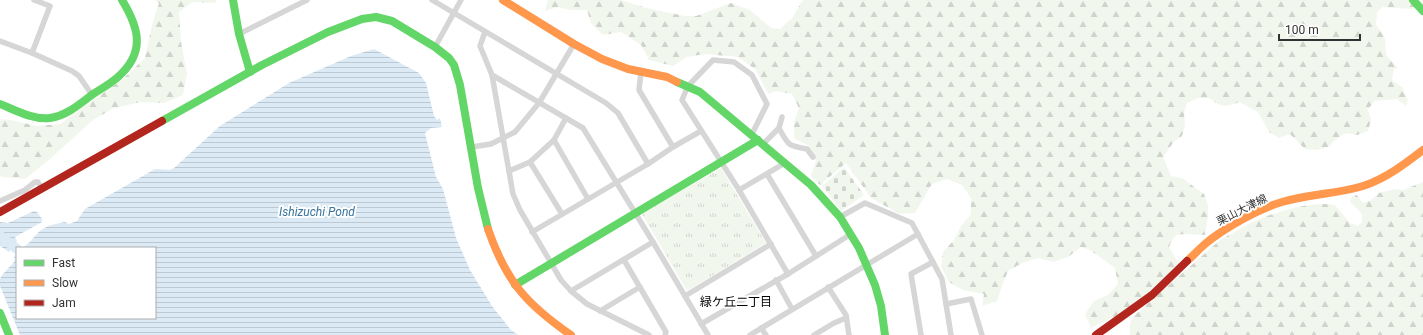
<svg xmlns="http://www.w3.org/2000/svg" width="1423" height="335" viewBox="0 0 1423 335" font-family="Roboto,'Noto Sans JP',sans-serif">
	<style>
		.forest { fill: url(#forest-firs) }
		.cemetery { fill: url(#cemetery-stones) }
		.park { fill: url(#park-tufts) }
		.water { fill: url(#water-rules) }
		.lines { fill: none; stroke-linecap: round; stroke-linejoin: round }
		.river { stroke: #dbeaf4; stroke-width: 10 }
		.street { stroke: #d6d6d6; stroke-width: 5.5 }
		.fast { stroke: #63d668; stroke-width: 8 }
		.slow { stroke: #ff974d; stroke-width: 8 }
		.jam { stroke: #b3261e; stroke-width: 8 }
		.labels { text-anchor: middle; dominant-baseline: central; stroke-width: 4; stroke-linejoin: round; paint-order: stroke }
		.street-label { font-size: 11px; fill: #323232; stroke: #fff }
		.water-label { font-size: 12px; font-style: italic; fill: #37739e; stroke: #fff }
		.neighbourhood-label { font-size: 12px; fill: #000; stroke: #fff }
	</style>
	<defs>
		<pattern id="forest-firs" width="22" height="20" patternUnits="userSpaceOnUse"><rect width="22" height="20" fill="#f2f7ee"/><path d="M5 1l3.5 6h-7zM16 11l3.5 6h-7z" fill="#d0d4cd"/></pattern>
		<pattern id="cemetery-stones" width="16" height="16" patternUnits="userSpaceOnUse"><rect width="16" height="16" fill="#f2f7ee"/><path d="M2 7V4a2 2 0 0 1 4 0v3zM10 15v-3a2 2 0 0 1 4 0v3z" fill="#d0d4cd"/></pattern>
		<pattern id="park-tufts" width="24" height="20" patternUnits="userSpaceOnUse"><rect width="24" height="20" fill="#f2f7ee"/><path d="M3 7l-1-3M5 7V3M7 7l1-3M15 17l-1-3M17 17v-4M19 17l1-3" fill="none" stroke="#d0d4cd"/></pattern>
		<pattern id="water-rules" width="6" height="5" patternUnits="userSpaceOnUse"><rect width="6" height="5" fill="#dbeaf4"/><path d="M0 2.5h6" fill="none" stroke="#bcc9d2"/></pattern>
	</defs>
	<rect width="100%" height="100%" fill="#fff"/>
	<!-- forest -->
	<g class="forest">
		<polygon points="154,0 217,0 215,3 192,2 179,12 181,42 187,74 183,95 164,103 141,102 114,108 93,120 50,159 25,179 2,177 0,175 0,119 11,120 37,126 60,124 123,79 145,58 152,25 159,3"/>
		<path d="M548 0H621L646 8 685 16H696L731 3 750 10 771 28 780 29 792 18 803 0H1423V5L1411 9 1383 7 1377 12 1376 25 1383 34 1385 39 1386 55 1398 68 1394 69 1392 80 1402 87 1408 100 1406 106 1397 99 1374 101 1368 110 1371 120 1368 131 1357 135 1346 133 1336 139 1328 147 1316 150 1305 149 1290 134 1279 138 1269 132 1258 112 1239 102C1225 108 1221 107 1209 98H1198L1187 103 1184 113 1185 125 1182 136 1173 143 1163 157 1171 176 1182 178 1204 194 1208 205V216L1205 235 1184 234 1176 235 1171 242 1169 247 1179 264 1148 294 1116 316 1091 328 1085 314 1094 301 1108 295 1118 284 1115 268 1090 250 1081 247 1068 257 1053 262 1038 258 1022 263 1008 271 1002 286 997 301 982 306 984 294 963 290 949 282 941 267 943 252 954 240 961 226 971 214V198L962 185 947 179 932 184 915 213 900 214 871 198 846 163 820 185 811 176 816 161 809 146 794 138V122L799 108 792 94 776 91 768 94 756 70 738 57 705 54 687 57 673 66 649 60 641 45 621 32 603 35 591 23 587 10H570L558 7 545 11Z"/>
		<path d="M1423 182V335H1130V322L1135 315 1220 240C1230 235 1239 229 1249 224 1271 213 1311 200 1335 205L1350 223 1358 226 1362 222V214L1350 202 1352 196 1357 195 1363 203 1371 200 1379 193 1395 189 1403 190Z"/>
	</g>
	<!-- cemetery -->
	<polygon class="cemetery" points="844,167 864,195 841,211 822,186"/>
	<!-- park -->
	<polygon class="park" points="721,168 766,243 687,291 642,214"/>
	<!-- water -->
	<g class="water">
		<path d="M374 49 419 73 426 83 434 116 437 120 440 118 442 127 431 128 425 133 436 177 443 189 456 238 470 270 492 306 511 330 518 335H20L0 286V279L2 275 14 262 15 259 14 256 17 252V318H155V248H21C29 245 33 237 40 231 48 225 55 224 65 222L69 224 77 221 85 209 155 169 170 170 174 168 220 126 289 83 351 56Z"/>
		<polygon points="34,211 37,212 42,219 42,222 15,237 17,241 9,252 0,246 0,222 8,223"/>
	</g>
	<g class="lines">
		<!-- river -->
		<polyline class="river" points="0,236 17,249"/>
		<!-- street -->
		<g class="street">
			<polyline points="432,0 606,103 618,113 648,164"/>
			<polyline points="485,32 480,46 492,75 513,194 520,210 561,280 571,291 587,304 649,335"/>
			<polyline points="239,34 307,0"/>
			<polyline points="0,41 32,53 50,6 34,0"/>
			<polyline points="435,47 461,0"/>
			<polyline points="32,53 72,71 79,76 92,95"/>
			<polyline points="641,71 639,90 673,147"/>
			<polyline points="492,75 583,128 653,242 708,335"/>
			<path d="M779 128C788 145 788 146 807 149L813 157"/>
			<polyline points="752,134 767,104 752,75 734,62 713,60 688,86 682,100 739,190 788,274"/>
			<polyline points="554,140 588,199"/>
			<polyline points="763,144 779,128 782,117"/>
			<polyline points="472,147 491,144 515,132 539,103 574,44"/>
			<polyline points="530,162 562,214"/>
			<polyline points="509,171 530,162 554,140 566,118"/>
			<polyline points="767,174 816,256"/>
			<polyline points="739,190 785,163"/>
			<polyline points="0,201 25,190 35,182 38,182 42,189"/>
			<polyline points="840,217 865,203 912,223 942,279 951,335"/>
			<polyline points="532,232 648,164 673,147 701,131"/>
			<polyline points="624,260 666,332 665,335"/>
			<polyline points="776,280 792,309"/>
			<polyline points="828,287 846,315 849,335"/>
			<polyline points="571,291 653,242"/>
			<polyline points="685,296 771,244"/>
			<polyline points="946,304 971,299 982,335"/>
			<polyline points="600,311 640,287"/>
			<polyline points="701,324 788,274 851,234"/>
			<polyline points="761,328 766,335"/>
			<polyline points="750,335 918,234"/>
			<polyline points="814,335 834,323 846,318"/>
			<polyline points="921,335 911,274 933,262"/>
		</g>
		<!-- fast -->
		<g class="fast">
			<polyline points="233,0 239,34 250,72"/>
			<polyline points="1413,0 1423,11"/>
			<polyline points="677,82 700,92 811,185 840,217 859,248 875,285 881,306 885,335"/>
			<path d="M0 104C15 110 33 120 50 118 66 116 80 104 93 94 101 89 110 84 118 77 146 52 139 28 122 0"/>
			<polyline points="162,121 262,65 328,32 362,19 376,17 392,21 435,47 449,58 454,65 460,85 478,188 488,229"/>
			<polyline points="515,285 758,140"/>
			<polyline points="0,313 9,335"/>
		</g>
		<!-- slow -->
		<g class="slow">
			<polyline points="503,0 574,44 602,59 628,69 667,77 677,82"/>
			<path d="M488 229C506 281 526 304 571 335"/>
			<path d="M1187 261C1193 256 1198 250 1205 244 1224 228 1258 209 1282 202 1308 194 1337 194 1363 186 1385 179 1405 164 1423 150"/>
		</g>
		<!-- jam -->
		<g class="jam">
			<polyline points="0,212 162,121"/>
			<polyline points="1096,335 1152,295 1187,261"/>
		</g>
	</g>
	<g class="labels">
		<!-- street labels -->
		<g class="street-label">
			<text transform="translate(1242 210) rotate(-27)">栗山大津線</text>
		</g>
		<!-- water labels -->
		<g class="water-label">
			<text x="317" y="212">Ishizuchi Pond</text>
		</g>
		<!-- neighbourhood labels -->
		<g class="neighbourhood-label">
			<text x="736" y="302">緑ケ丘二丁目</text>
		</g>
	</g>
	<!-- legend -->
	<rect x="16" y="247" width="140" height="72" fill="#ffffff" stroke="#adadad"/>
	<rect x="24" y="260" width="20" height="6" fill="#63d668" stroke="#adadad"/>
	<text x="52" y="267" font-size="12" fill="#323232">Fast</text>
	<rect x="24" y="280" width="20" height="6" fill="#ff974d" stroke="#adadad"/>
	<text x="52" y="287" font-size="12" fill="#323232">Slow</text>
	<rect x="24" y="300" width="20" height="6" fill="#b3261e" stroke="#adadad"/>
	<text x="52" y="307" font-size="12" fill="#323232">Jam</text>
	<!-- scale -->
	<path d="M1279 34v6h81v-6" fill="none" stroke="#323232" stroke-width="2"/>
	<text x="1285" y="34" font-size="12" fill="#323232" stroke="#ffffff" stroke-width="3" paint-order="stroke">100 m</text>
</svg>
